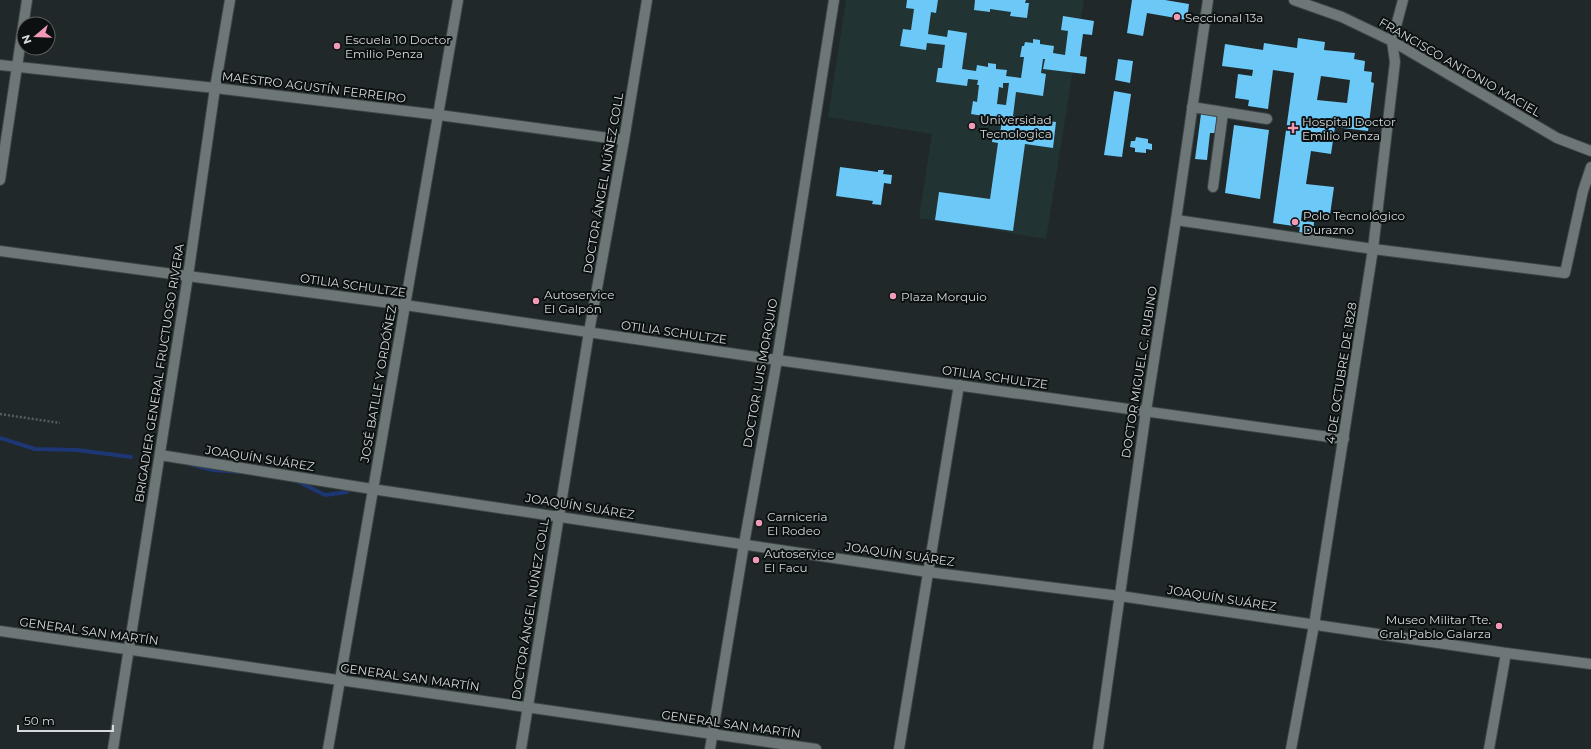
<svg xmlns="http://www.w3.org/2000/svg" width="1591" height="749" viewBox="0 0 1591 749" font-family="Montserrat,sans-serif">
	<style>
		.built { fill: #223334 }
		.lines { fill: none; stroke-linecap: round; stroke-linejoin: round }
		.stream { stroke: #1d3674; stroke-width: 4 }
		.building { fill: #6bc8f7; fill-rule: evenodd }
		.minor-casing { stroke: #3e4545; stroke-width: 12 }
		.path { stroke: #575e5f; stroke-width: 2.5; stroke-dasharray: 2 2; stroke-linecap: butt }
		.minor { stroke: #6d7777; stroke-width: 10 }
		.poi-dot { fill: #f09ab6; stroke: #0c1010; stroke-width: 1.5 }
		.labels { text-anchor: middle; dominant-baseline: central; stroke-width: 4; stroke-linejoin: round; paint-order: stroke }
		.poi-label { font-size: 12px; fill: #d4d9da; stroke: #0c1010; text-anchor: start }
		.street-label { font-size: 12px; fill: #d4d9da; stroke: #0c1010 }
	</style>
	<rect width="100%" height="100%" fill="#202829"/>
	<!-- built -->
	<polygon class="built" points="846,0 1084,0 1046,239 919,218 932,134 828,117"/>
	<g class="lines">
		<!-- stream -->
		<g class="stream">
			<polyline points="0,438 35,449 77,450 131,457"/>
			<polyline points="189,464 213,470 239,472"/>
			<polyline points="297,481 325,495 347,492"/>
		</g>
	</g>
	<!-- building -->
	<g class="building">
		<path d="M907 0H938L936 13 931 12 928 34 947 37 948 30 967 33 962 69 976 71 977 65 988 67V63L996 64V69L1007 70 1006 76 1021 78 1024 57H1020L1022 46H1024L1025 42 1033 43V39L1040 40V44L1054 46 1053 53 1065 55 1068 31 1061 30 1063 16 1094 21 1092 35 1083 34 1080 56 1087 57 1085 74 1043 69 1045 59H1043L1041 73 1046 74 1043 96 1016 92 1013 116 1056 122 1053 148 1025 144 1013 231 935 220 939 192 990 199 998 143 992 142 993 133 1000 134 1002 119 971 114 973 101 977 102 979 85H977L978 80 968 79 967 86 936 82 938 68H942L945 45 927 43 926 50 900 46 903 29 911 30 914 9 906 8ZM1003 83H1009L1006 105 997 104 999 87 1003 88Z"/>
		<polygon points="975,0 1026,0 1025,3 1029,3 1027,18 1010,16 1011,12 990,9 990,12 974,10"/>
		<polygon points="1132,0 1165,0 1189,4 1187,20 1147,13 1143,36 1127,33"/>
		<path d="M1298 38 1325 42 1324 50 1355 53 1354 59 1365 61 1364 71 1372 72 1371 82 1374 83 1368 131 1335 127 1331 154 1311 151 1306 184 1334 187 1330 215 1302 211 1301 221 1314 222 1313 235 1299 233 1300 227 1273 223 1294 73 1273 70 1268 109 1248 106 1249 100 1235 98 1238 74 1252 76 1253 70 1222 66 1225 44 1263 50 1264 43 1297 48ZM1321 76 1350 80 1347 103 1317 100Z"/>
		<polygon points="1118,59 1133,61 1130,83 1115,80"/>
		<polygon points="1114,91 1131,94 1122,157 1104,155"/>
		<polygon points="1201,114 1217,116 1215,133 1210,133 1207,160 1195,159"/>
		<polygon points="1234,125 1269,130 1260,199 1225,193"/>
		<polygon points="1136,137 1148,139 1148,143 1152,144 1152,150 1146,149 1146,153 1135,152 1135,148 1130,147 1131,141 1135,141"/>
		<polygon points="840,167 878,172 878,170 884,170 883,174 892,175 891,184 884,183 881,205 872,204 873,201 836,196"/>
	</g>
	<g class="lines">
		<!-- minor casing -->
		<g class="minor-casing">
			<g id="minor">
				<polyline points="1294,0 1342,17 1392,41 1557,138 1591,151"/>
				<polyline points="0,65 215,88 439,115 624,140"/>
				<polyline points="1192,107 1267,119"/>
				<polyline points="0,180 27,0"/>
				<polyline points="1213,187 1223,113"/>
				<polyline points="1176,220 1373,249 1565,273 1583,191 1591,167"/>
				<polyline points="0,251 405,305 777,360 1344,439"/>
				<polyline points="160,455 372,489 928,572 1120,596 1506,653 1591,664"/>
				<polyline points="0,631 816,749"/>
				<polyline points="113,749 188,276 215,88 230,0"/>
				<polyline points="328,749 458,0"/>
				<polyline points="521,749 589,332 624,140 647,0"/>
				<polyline points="710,749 744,544 777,360 834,0"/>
				<polyline points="899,749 959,385"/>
				<polyline points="1098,749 1146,411 1176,220 1208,0"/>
				<polyline points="1291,749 1314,625 1373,249 1395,62 1392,41 1403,0"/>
				<polyline points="1489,749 1506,653"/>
			</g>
		</g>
		<!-- path -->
		<polyline class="path" points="0,414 60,423"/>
		<!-- minor -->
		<use href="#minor" class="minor"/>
	</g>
	<!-- markers -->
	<g class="poi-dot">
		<circle cx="1177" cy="17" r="4"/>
		<circle cx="337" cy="46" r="4"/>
		<circle cx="972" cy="126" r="4"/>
		<path d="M1291 122h4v4h4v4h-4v4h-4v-4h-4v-4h4z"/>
		<circle cx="1295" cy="222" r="4"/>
		<circle cx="893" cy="296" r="4"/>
		<circle cx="536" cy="301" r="4"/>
		<circle cx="759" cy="523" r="4"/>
		<circle cx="756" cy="560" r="4"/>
		<circle cx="1499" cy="626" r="4"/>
	</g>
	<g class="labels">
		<!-- poi labels -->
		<g class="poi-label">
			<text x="1185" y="17">Seccional 13a</text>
			<text x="345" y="39">Escuela 10 Doctor<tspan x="345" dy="14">Emilio Penza</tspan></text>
			<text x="980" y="119">Universidad<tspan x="980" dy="14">Tecnologica</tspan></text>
			<text x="1302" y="121">Hospital Doctor<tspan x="1302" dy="14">Emilio Penza</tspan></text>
			<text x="1303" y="215">Polo Tecnológico<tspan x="1303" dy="14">Durazno</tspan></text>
			<text x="544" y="294">Autoservice<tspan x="544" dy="14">El Galpón</tspan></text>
			<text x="901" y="296">Plaza Morquio</text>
			<text x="767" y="516">Carniceria<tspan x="767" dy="14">El Rodeo</tspan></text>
			<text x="764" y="553">Autoservice<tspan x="764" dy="14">El Facu</tspan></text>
			<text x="1491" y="619" text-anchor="end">Museo Militar Tte.<tspan x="1491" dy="14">Gral. Pablo Galarza</tspan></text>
		</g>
		<!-- street labels -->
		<g class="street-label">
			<text transform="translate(1460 67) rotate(30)">FRANCISCO ANTONIO MACIEL</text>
			<text transform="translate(314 87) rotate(7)">MAESTRO AGUSTÍN FERREIRO</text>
			<text transform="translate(603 183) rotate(-80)">DOCTOR ÁNGEL NÚÑEZ COLL</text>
			<text transform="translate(353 285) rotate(8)">OTILIA SCHULTZE</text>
			<text transform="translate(674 332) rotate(8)">OTILIA SCHULTZE</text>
			<text transform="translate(1139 372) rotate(-81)">DOCTOR MIGUEL C. RUBINO</text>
			<text transform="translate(159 373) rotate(-81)">BRIGADIER GENERAL FRUCTUOSO RIVERA</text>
			<text transform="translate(760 373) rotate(-80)">DOCTOR LUIS MORQUIO</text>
			<text transform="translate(1341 373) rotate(-81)">4 DE OCTUBRE DE 1828</text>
			<text transform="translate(995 377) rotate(8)">OTILIA SCHULTZE</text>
			<text transform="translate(378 384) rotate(-80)">JOSÉ BATLLE Y ORDÓÑEZ</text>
			<text transform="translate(260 458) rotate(9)">JOAQUÍN SUÁREZ</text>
			<text transform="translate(580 506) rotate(9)">JOAQUÍN SUÁREZ</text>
			<text transform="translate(900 554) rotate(8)">JOAQUÍN SUÁREZ</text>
			<text transform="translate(1222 598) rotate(9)">JOAQUÍN SUÁREZ</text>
			<text transform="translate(530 609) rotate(-81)">DOCTOR ÁNGEL NÚÑEZ COLL</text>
			<text transform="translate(89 631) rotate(8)">GENERAL SAN MARTÍN</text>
			<text transform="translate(410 677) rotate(8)">GENERAL SAN MARTÍN</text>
			<text transform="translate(731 724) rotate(8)">GENERAL SAN MARTÍN</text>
		</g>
	</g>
	<!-- north arrow -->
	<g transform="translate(36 36) rotate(251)"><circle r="19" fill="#0c1010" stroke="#5c6061"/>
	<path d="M0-3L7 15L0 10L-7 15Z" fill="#f09ab6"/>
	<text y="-6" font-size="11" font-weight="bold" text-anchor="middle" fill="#d4d9da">N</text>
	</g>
	<!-- scale -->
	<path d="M18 725v6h95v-6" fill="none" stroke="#d4d9da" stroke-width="2"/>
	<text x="24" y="725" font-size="12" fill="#d4d9da" stroke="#0c1010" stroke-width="3" paint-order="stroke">50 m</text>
</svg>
